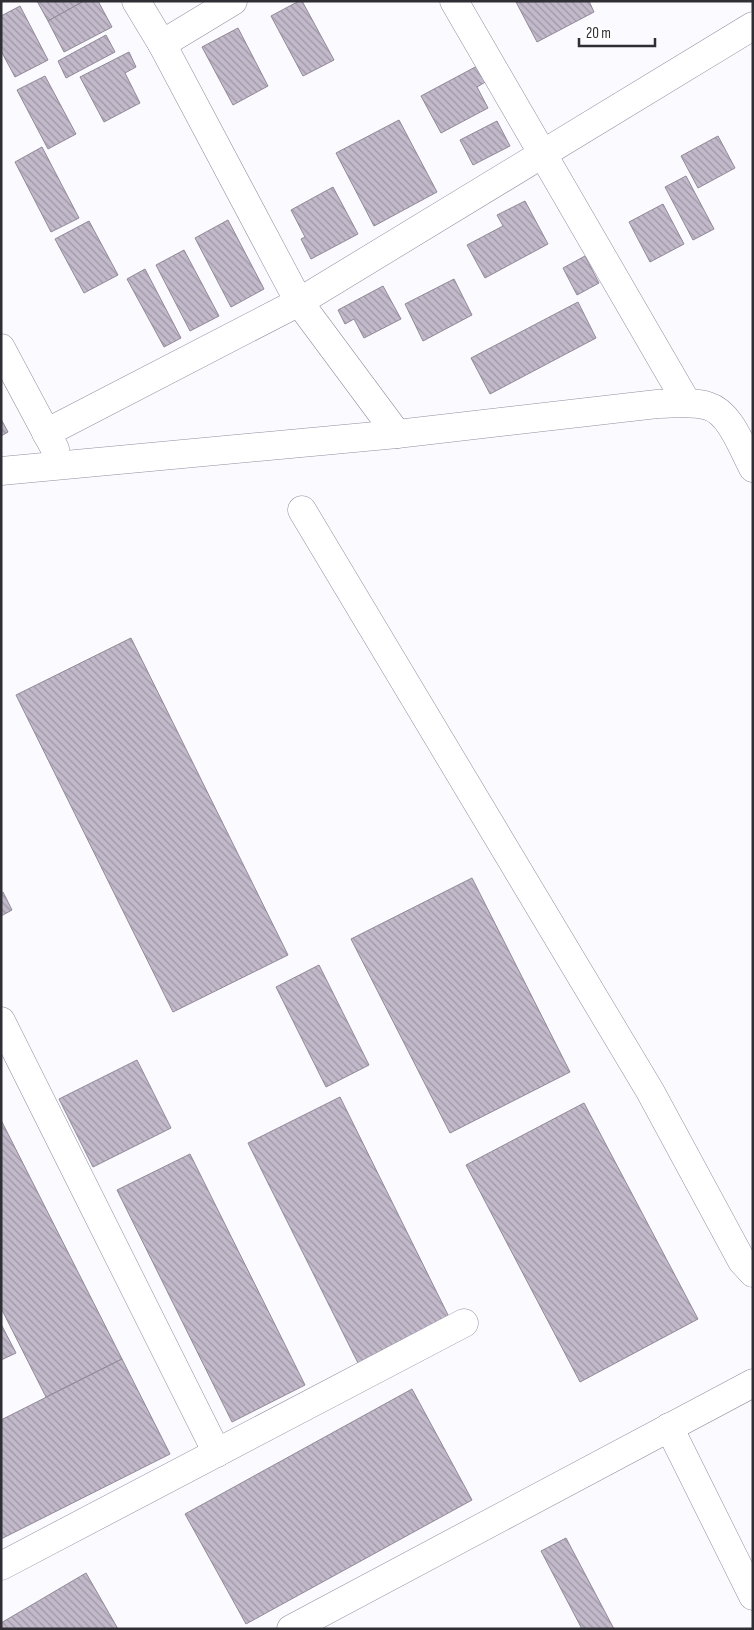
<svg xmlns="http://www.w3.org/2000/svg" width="754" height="1630" viewBox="0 0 754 1630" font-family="'Sofia Sans Condensed',sans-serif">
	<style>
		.building { fill: url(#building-back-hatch); stroke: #918998 }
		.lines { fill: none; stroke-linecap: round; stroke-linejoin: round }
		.minor-casing { stroke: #918fa0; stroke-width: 29 }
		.minor { stroke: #fff; stroke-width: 28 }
	</style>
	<defs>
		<pattern id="building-back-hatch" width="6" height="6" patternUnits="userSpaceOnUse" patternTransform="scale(1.25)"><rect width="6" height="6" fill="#c2b9ca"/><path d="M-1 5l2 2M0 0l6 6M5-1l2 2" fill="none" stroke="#9e97a5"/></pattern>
	</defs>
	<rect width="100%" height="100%" fill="#fbfafe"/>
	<!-- building -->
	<g class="building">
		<polygon points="37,1 84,1 48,21"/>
		<polygon points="84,1 98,1 112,27 64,52 48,21"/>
		<polygon points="299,1 302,1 334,60 303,76 271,16"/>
		<polygon points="589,1 594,12 537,42 516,2"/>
		<polygon points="20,6 48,60 15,77 1,51 1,16"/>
		<polygon points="238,28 268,86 233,105 202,47"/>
		<polygon points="106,35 115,52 66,78 58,61"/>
		<polygon points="129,52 136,67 125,73 140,103 104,122 80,77"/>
		<polygon points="479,65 487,81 477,87 488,108 441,133 421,96"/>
		<polygon points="45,76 76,134 48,149 17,90"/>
		<polygon points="399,120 437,192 374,226 336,153"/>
		<polygon points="497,121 510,146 473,165 460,140"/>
		<polygon points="718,136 735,168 698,188 681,156"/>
		<polygon points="42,147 79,218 51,232 15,162"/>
		<polygon points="686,176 714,229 693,240 665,187"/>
		<polygon points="333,187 358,234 311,259 301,239 305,237 291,210"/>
		<polygon points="525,201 548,244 485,278 467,245 503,226 497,215"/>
		<polygon points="663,204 684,244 650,262 629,222"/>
		<polygon points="228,220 264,289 231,307 195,238"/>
		<polygon points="89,221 118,275 84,293 55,239"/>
		<polygon points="184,250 219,316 190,331 156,265"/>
		<polygon points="585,256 599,283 577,295 563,268"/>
		<polygon points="145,269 181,338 164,347 127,279"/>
		<polygon points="454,279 472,315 423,341 405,304"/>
		<polygon points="383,286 401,319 364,338 354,319 345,324 338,310"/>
		<polygon points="578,302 596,338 490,394 471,358"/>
		<polygon points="1,419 8,432 1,436"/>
		<polygon points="131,638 288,955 173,1012 16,695"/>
		<polygon points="472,878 570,1072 450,1133 351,939"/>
		<polygon points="3,892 12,910 1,916 1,893"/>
		<polygon points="319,965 369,1065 326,1087 276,987"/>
		<polygon points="137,1060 171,1128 93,1167 59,1099"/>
		<polygon points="340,1097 450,1319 359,1365 248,1143"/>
		<polygon points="584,1103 698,1319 580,1382 466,1165"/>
		<polygon points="1,1120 122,1359 46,1397 1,1308"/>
		<polygon points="190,1154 305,1385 232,1422 117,1190"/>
		<polygon points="1,1324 16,1353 1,1360"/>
		<polygon points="122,1359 170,1454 1,1539 1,1420"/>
		<polygon points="412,1389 472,1500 246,1624 185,1514"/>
		<polygon points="566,1538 614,1629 582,1629 541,1551"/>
		<polygon points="86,1573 118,1629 2,1629 1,1623"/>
	</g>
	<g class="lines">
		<!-- minor casing -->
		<g class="minor-casing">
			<g id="minor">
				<polyline points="136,1 162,44 299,302 397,434"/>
				<polyline points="454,1 687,403"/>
				<polyline points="162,44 233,1"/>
				<polyline points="1,348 55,449"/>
				<polyline points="46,433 299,302 753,26"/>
				<path d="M1 471 397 434 657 404C673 404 692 401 708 406 731 413 742 448 753 468"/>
				<polyline points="302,510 650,1091 742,1261 753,1273"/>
				<polyline points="1,1021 217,1453"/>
				<polyline points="669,1427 753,1596"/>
				<polyline points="1,1566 464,1323"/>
				<polyline points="291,1629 753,1383"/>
			</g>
		</g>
		<!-- minor -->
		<use href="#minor" class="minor"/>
	</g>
	<!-- border -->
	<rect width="754" height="1630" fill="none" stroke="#2f2e35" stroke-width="5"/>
	<!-- scale -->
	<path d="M579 38v8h76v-8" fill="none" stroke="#2f2e35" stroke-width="2.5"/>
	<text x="586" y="38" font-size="15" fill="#2f2e35" stroke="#ffffff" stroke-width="4" paint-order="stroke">20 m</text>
</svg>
